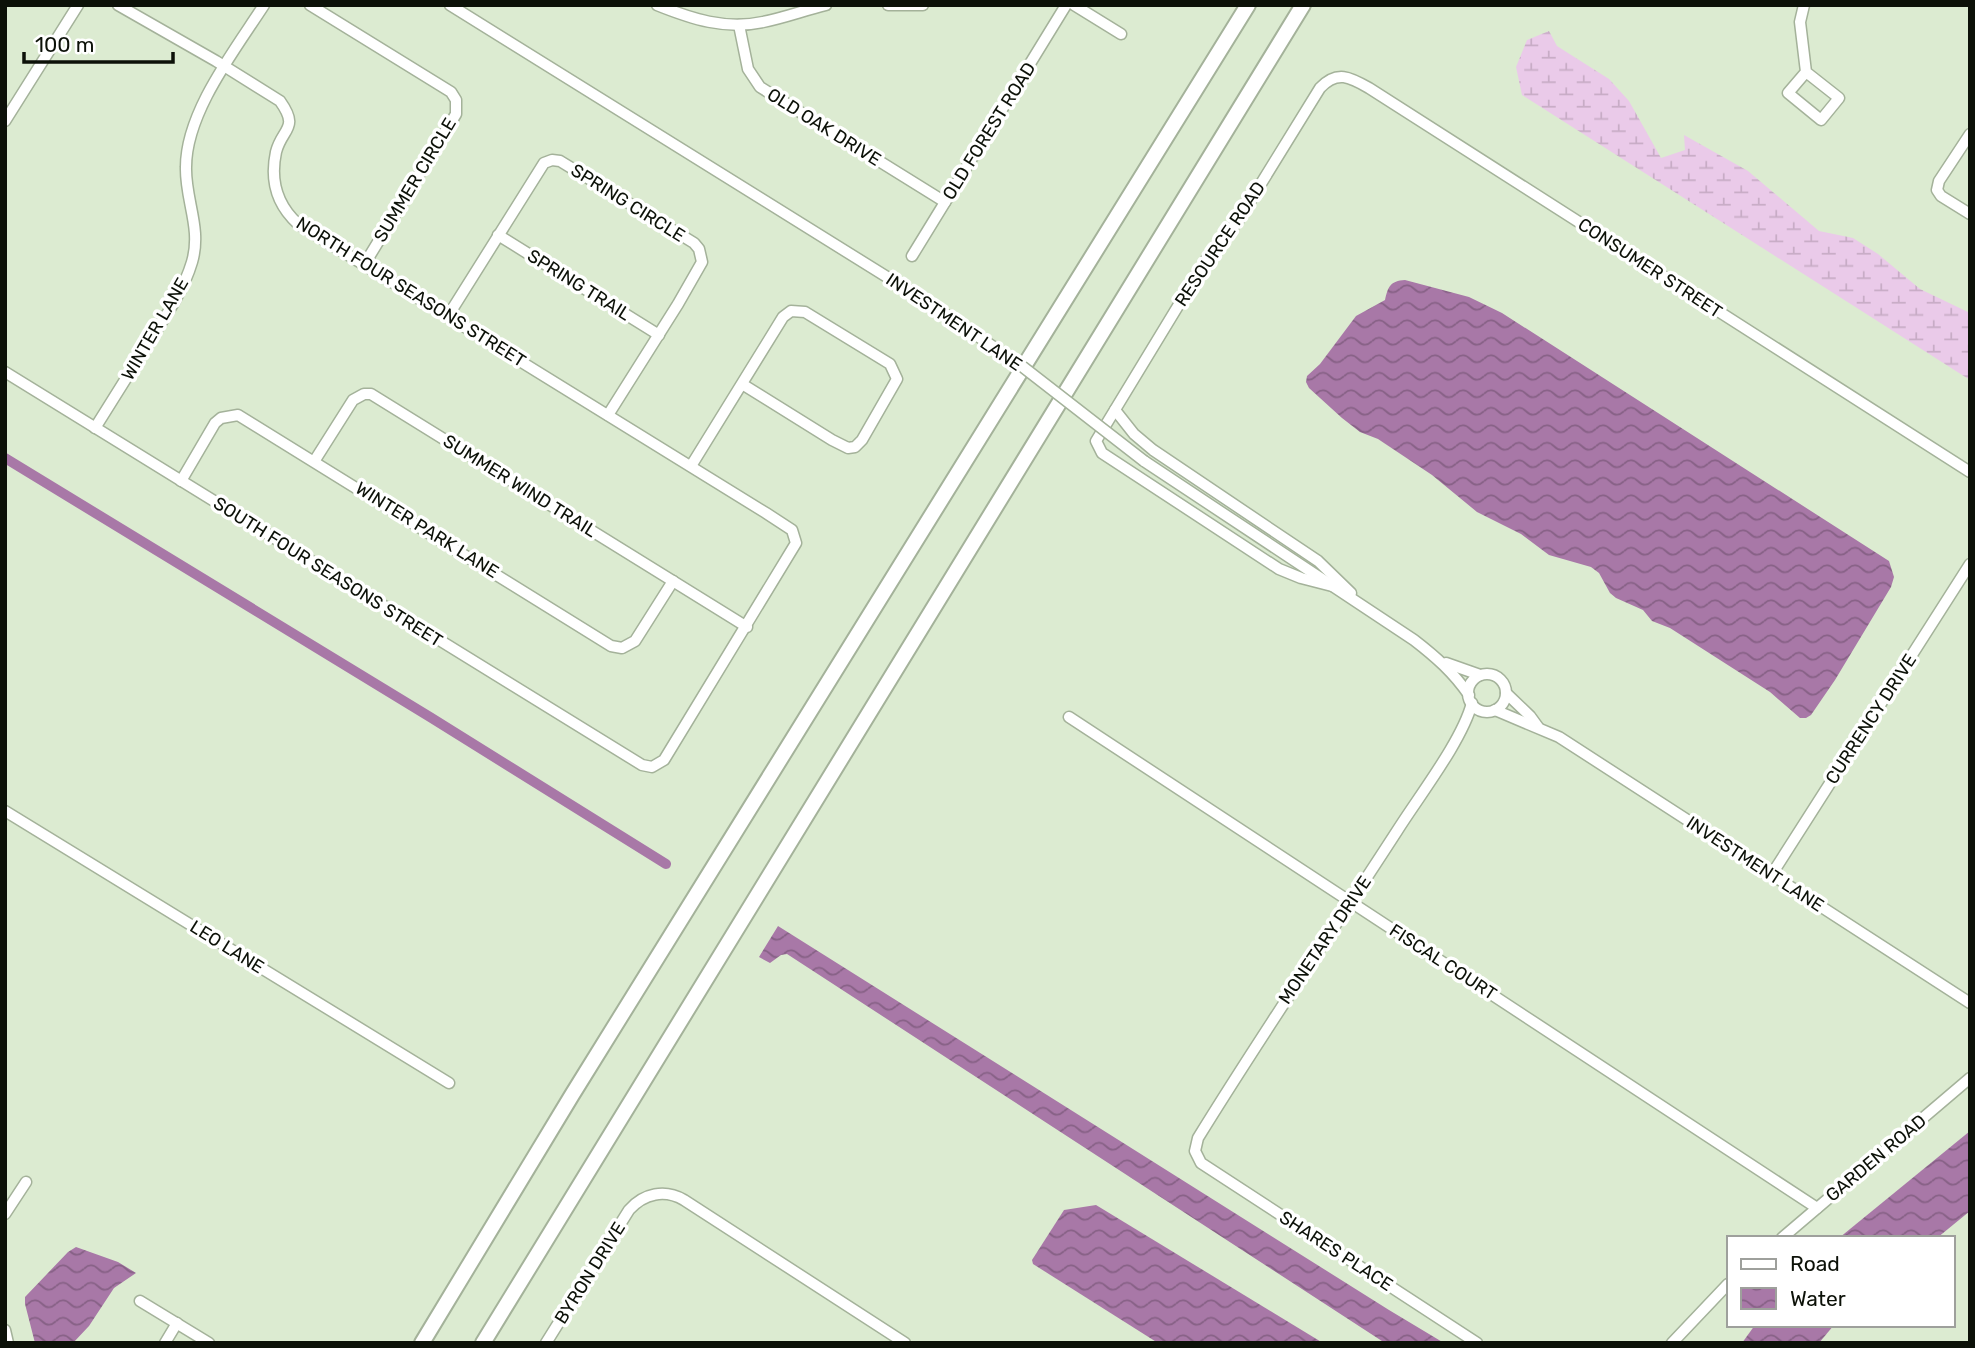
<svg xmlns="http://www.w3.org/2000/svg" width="1975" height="1348" viewBox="0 0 1975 1348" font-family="Rubik,sans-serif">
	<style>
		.wetland { fill: url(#wetland-marsh) }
		.water { fill: url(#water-waves) }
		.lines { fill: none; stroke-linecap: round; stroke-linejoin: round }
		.canal { stroke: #a878a7; stroke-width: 10 }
		.minor-casing { stroke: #a4b29a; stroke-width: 13 }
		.highway-casing { stroke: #a4b29a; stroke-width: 18 }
		.minor { stroke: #fff; stroke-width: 10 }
		.highway { stroke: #fff; stroke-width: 14 }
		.minor-bridge-casing { stroke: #a4b29a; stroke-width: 13; stroke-linecap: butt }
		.minor-bridge { stroke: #fff; stroke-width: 10 }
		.labels { text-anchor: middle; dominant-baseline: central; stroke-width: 7; stroke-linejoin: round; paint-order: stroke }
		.street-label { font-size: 18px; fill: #0c1108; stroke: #fff }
	</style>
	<defs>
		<pattern id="wetland-marsh" width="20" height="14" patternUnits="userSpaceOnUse" patternTransform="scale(1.75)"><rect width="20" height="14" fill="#eacae9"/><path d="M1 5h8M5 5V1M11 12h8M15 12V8" fill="none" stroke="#c8acc6"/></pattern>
		<pattern id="water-waves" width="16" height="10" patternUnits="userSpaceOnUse" patternTransform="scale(1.75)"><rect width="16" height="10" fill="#a878a7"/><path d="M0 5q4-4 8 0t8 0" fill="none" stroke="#876186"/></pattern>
	</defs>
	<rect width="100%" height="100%" fill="#dcebd1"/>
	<!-- wetland -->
	<polygon class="wetland" points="1549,31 1557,46 1609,79 1629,101 1661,158 1685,150 1684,135 1748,171 1819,231 1853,238 1878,254 1920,289 1970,313 1970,380 1522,95 1516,67 1527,40"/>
	<!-- water -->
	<g class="water">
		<path d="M1405 280 1469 297 1502 313 1889 561 1894 577 1891 587 1835 680 1811 715 1806 718H1800L1770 692 1670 628 1652 621 1643 610 1616 598 1610 593 1599 573 1591 567 1549 555 1521 534 1477 512 1432 475 1378 439 1360 432 1342 418 1309 388 1306 382 1307 376 1320 364 1356 316 1385 300C1388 287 1390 281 1405 280Z"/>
		<polygon points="778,926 1389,1310 1444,1343 1385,1343 787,954 781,955 770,963 759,957"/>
		<polygon points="1970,1131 1970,1211 1937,1238 1839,1238"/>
		<polygon points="1096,1205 1323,1343 1158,1343 1033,1264 1032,1260 1064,1210"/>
		<polygon points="76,1247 118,1262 136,1273 114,1288 89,1326 73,1343 35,1343 25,1304 25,1297 68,1252"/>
		<polygon points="1755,1325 1834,1325 1819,1343 1742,1343"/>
	</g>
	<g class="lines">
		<!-- canal -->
		<polyline class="canal" points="5,458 430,717 666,864"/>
		<!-- minor casing -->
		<g class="minor-casing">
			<g id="minor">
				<polyline points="310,5 451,92 456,100 456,114 364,265"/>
				<polyline points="450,5 932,305"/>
				<path d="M657 5C692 19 725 30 763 22 784 18 805 10 826 5"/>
				<polyline points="888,5 923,5"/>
				<polyline points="1074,5 1121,34"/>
				<polyline points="1804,5 1800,22 1806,72 1839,98 1821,120 1788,93 1806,72"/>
				<polyline points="739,25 748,69 760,87 945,202"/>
				<polyline points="5,121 78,5"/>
				<polyline points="1970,134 1939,181 1937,190 1941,196 1970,214"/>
				<polyline points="498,235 659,335"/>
				<polyline points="912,256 1066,5"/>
				<polyline points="448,316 544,163 552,160 560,161 694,243 699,249 702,262 678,304 608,415"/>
				<path d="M5 372 642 765 652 767 664 760 796 543 792 530 766 513 298 224C276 204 270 180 276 152 282 128 300 129 280 101L216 61 118 5"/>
				<polyline points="1115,410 1134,434 1153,450 1318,561 1351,593"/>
				<path d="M95 428C114 398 133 367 152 337 168 313 184 289 192 262 202 228 185 200 186 167 186 112 235 50 264 5"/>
				<polyline points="315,460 353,400 364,394 371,394 747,627"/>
				<path d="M1144 461 1414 640C1436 657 1453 672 1469 695"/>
				<polyline points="691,466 783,317 791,311 805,312 890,364 897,379 862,440 855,447 848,448 832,440 742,384"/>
				<polyline points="181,481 215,423 221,418 238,415 611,646 622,648 635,641 673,581"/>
				<path d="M1336 587 1301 578 1279 569 1102 453 1096 441 1209 255 1238 221 1320 88C1337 70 1350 77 1369 88L1970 472"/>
				<polyline points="1446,663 1480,675"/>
				<circle cx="1487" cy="693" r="19"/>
				<polyline points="1506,693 1530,716 1538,727"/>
				<path d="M1472 703C1462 741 1419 796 1397 831 1331 933 1262 1034 1198 1138L1195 1151 1201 1163 1477 1343"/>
				<polyline points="1495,710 1559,737 1970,1003"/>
				<polyline points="1069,717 1817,1208"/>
				<polyline points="5,811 449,1083"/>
				<polyline points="1772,874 1970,564"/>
				<polyline points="5,1214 26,1182"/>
				<polyline points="1782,1238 1970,1078"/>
				<polyline points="140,1301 209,1343"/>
				<polyline points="5,1330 8,1343"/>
				<polyline points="165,1343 177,1323"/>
				<path d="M546 1343 629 1210C644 1193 665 1189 684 1200L905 1343"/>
				<polyline points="1672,1343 1728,1284"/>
			</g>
		</g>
		<!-- highway casing -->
		<g class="highway-casing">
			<g id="highway">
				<polyline points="422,1343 572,1095 1248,5"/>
				<polyline points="483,1343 1303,5"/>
			</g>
		</g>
		<!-- minor -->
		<use href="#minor" class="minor"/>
		<!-- highway -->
		<use href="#highway" class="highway"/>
		<!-- minor-bridge casing -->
		<g class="minor-bridge-casing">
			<polyline id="minor-bridge" points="932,305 1023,367 1144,461"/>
		</g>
		<!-- minor-bridge -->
		<use href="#minor-bridge" class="minor-bridge"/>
	</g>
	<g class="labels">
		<!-- street labels -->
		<g class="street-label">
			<text transform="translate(824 127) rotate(32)">OLD OAK DRIVE</text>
			<text transform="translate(989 131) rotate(-58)">OLD FOREST ROAD</text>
			<text transform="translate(415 180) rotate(-59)">SUMMER CIRCLE</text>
			<text transform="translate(628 203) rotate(32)">SPRING CIRCLE</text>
			<text transform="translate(1220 244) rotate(-56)">RESOURCE ROAD</text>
			<text transform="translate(1650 268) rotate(33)">CONSUMER STREET</text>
			<text transform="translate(579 285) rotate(32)">SPRING TRAIL</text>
			<text transform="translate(411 292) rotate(32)">NORTH FOUR SEASONS STREET</text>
			<text transform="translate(954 322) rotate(34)">INVESTMENT LANE</text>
			<text transform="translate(155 329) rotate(-60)">WINTER LANE</text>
			<text transform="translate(520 486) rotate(32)">SUMMER WIND TRAIL</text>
			<text transform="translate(427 530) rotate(32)">WINTER PARK LANE</text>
			<text transform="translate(328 572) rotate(32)">SOUTH FOUR SEASONS STREET</text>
			<text transform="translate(1871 719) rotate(-57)">CURRENCY DRIVE</text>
			<text transform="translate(1755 864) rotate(33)">INVESTMENT LANE</text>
			<text transform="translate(1325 940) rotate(-56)">MONETARY DRIVE</text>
			<text transform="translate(227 947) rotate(32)">LEO LANE</text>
			<text transform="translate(1443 962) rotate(33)">FISCAL COURT</text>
			<text transform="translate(1876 1158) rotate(-40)">GARDEN ROAD</text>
			<text transform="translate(1336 1251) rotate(33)">SHARES PLACE</text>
			<text transform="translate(590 1273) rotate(-58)">BYRON DRIVE</text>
		</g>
	</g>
	<!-- border -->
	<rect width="1975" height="1348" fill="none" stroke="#0c1108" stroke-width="14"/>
	<!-- legend -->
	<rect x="1727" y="1236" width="228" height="91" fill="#ffffff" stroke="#9ea09c" stroke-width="2"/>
	<rect x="1741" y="1259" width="35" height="10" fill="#ffffff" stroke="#9ea09c" stroke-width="2"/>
	<text x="1790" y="1271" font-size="21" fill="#0c1108">Road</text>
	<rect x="1741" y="1288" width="35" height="21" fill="url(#water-waves)" stroke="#9ea09c" stroke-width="2"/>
	<text x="1790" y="1306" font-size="21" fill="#0c1108">Water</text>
	<!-- scale -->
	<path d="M24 52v10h149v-10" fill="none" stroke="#0c1108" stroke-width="3.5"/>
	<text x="35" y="52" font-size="21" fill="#0c1108" stroke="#ffffff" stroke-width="5" paint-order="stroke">100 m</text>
</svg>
